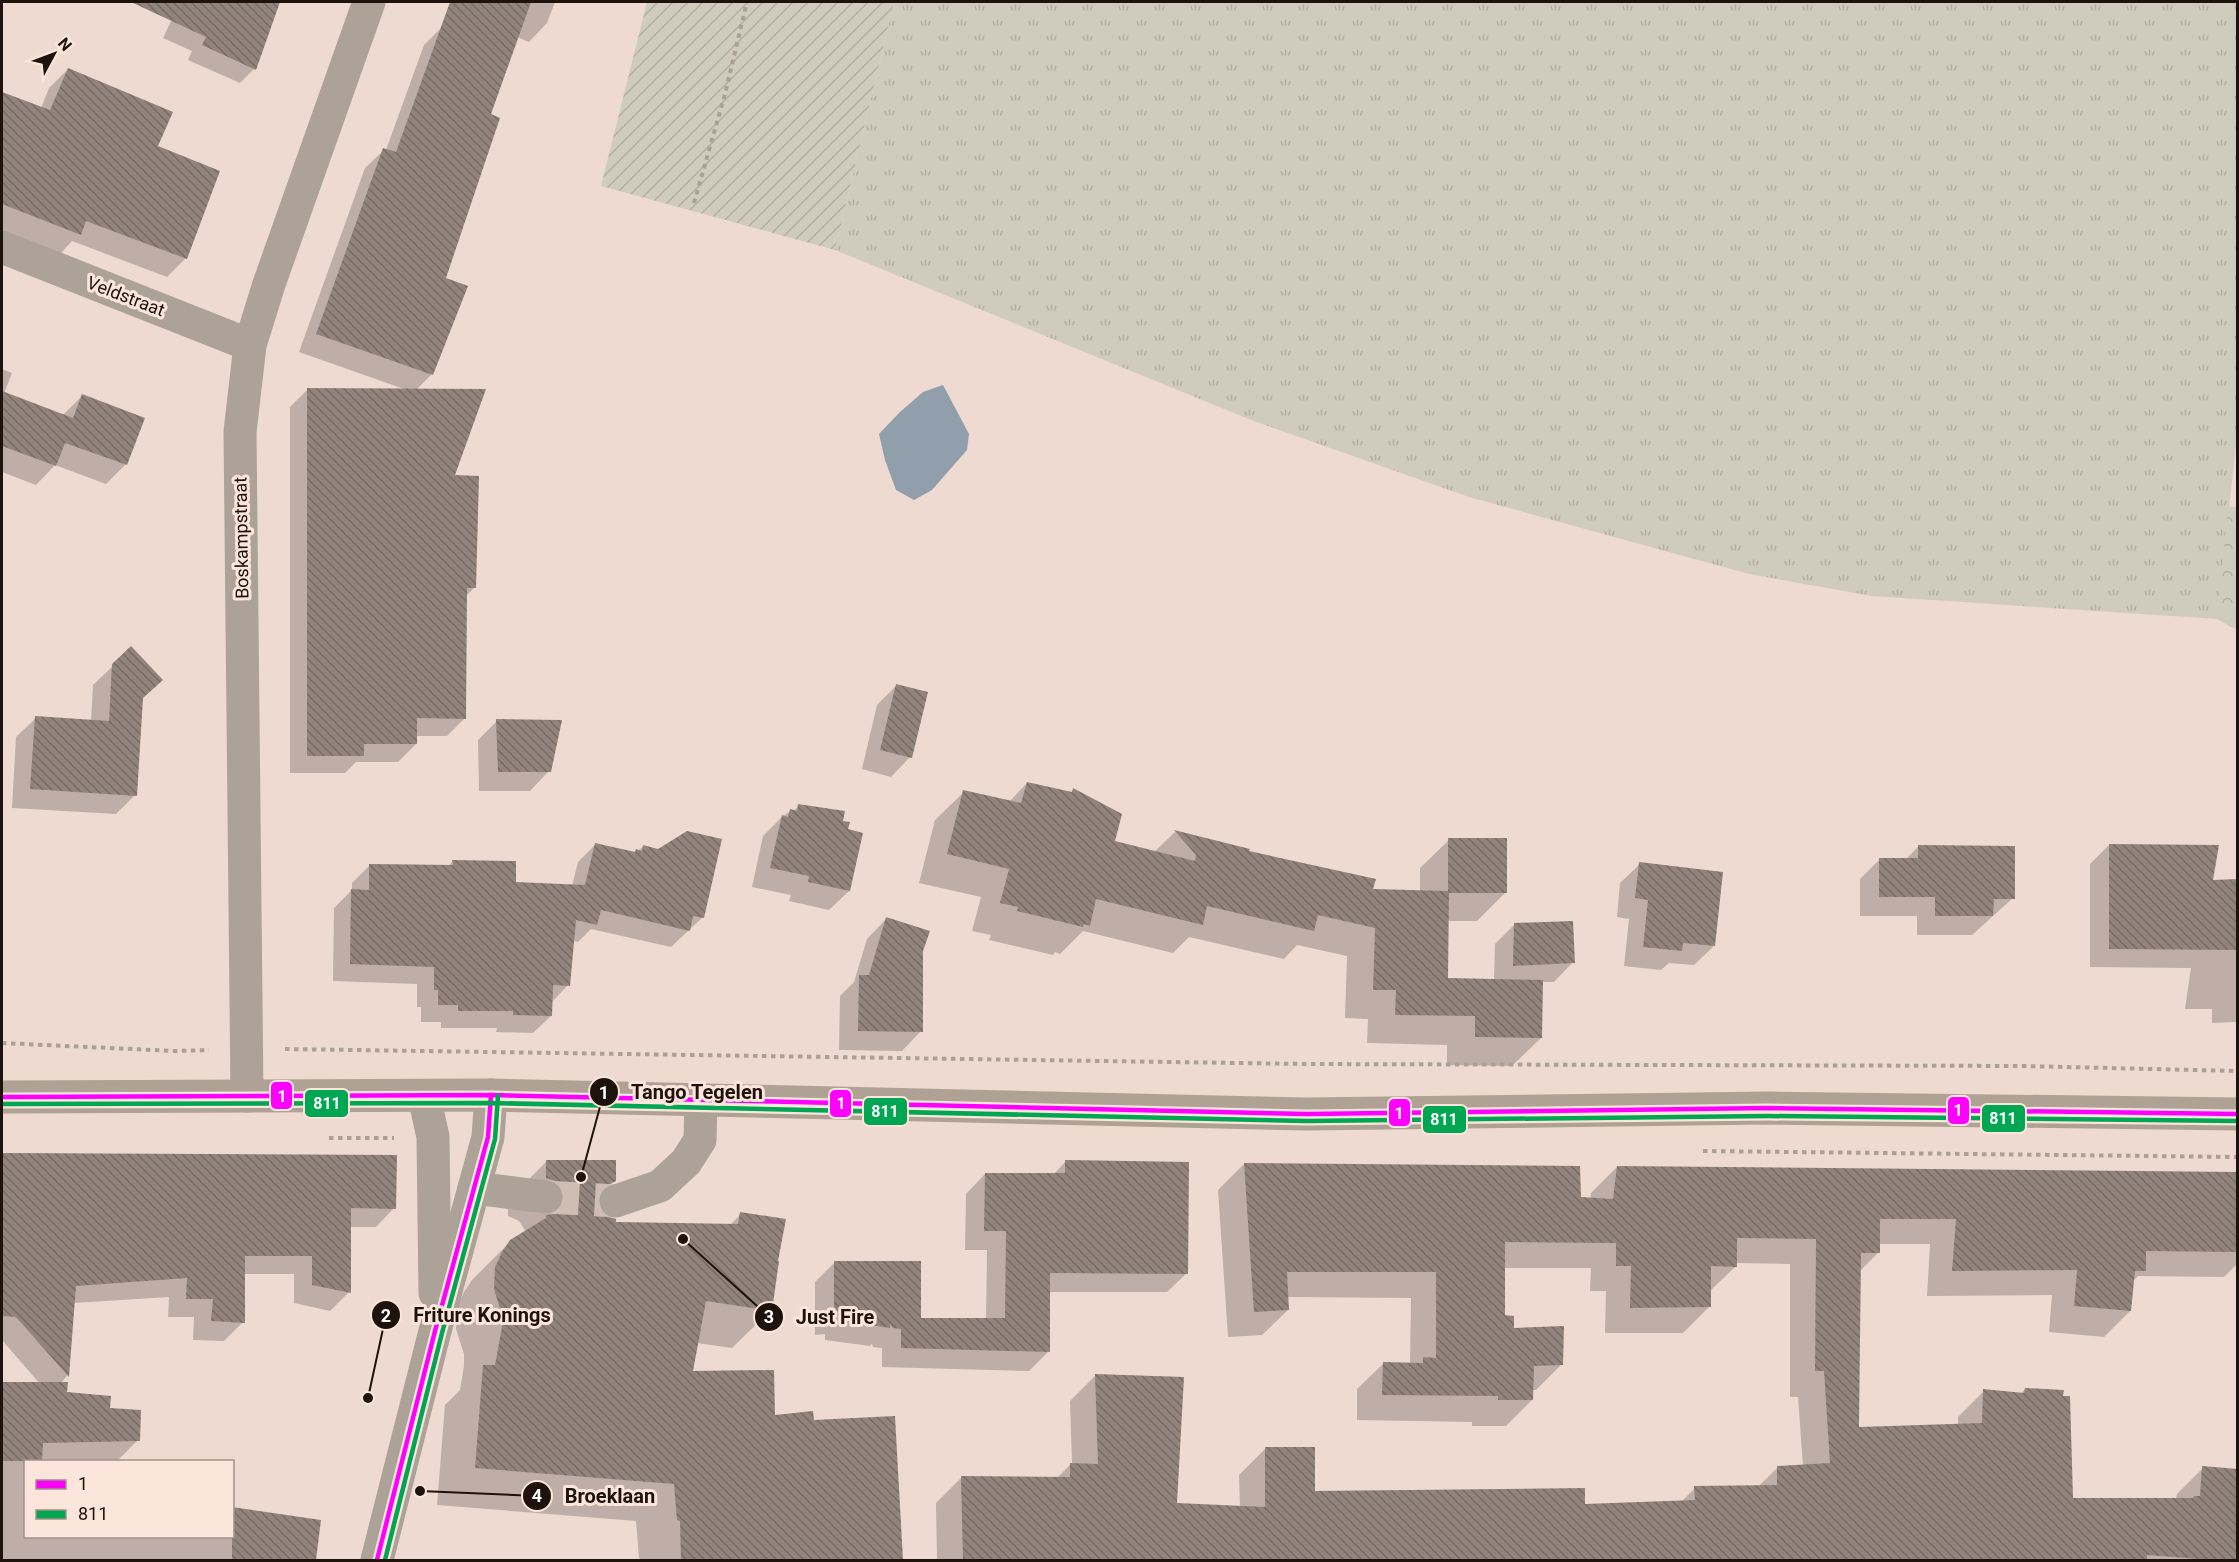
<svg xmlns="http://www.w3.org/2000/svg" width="2239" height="1562" viewBox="0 0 2239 1562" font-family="Roboto,sans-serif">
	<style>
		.grass { fill: url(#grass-tufts) }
		.forest { fill: url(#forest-crowns) }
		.garden { fill: url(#garden-furrows) }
		.water { fill: #919eab }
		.shadow { fill: #0003 }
		.building { fill: url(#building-back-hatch) }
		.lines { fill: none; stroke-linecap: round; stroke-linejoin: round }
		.minor-tunnel { stroke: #cfbcb3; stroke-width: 33; stroke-dasharray: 33 16; stroke-linecap: butt }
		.path { stroke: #aba098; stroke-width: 4; stroke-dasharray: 4.5 4.5; stroke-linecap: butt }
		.minor { stroke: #aca297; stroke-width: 33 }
		.major { stroke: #afa295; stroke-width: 33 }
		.bus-1-casing { stroke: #fce6dc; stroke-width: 9 }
		.bus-2-casing { stroke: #fce6dc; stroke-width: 9 }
		.bus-1 { stroke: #f0f; stroke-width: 4.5 }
		.bus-2 { stroke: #00a651; stroke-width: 4.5 }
		.labels { text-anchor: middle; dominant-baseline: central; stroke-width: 6; stroke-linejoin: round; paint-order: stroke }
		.street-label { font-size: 18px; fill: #1e120c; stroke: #fce6dc }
		.leader { fill: none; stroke: #1e120c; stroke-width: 2 }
		.callout-dot { fill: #1e120c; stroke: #fce6dc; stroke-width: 2 }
		.mark-label { font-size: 18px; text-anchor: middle; font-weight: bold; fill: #fff }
		.callout-label { font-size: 20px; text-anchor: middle; font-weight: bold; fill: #1e120c; stroke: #fce6dc; stroke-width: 6; stroke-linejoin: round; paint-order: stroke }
		.line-badge { stroke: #fce6dc; stroke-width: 2 }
		.badge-label { font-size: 16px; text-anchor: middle; font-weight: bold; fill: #fff }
	</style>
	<defs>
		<pattern id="grass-tufts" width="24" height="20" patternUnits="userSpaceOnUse" patternTransform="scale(1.5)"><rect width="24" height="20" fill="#d0ccbd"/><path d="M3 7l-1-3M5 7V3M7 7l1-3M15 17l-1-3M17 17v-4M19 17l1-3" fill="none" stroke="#b2aea1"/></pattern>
		<pattern id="forest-crowns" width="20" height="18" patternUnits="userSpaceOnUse" patternTransform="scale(1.5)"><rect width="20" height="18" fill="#d0ccbd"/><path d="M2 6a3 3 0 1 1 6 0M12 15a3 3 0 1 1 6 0" fill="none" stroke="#b2aea1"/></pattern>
		<pattern id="garden-furrows" width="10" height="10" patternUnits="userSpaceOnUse" patternTransform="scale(1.5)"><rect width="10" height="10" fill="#d0ccbd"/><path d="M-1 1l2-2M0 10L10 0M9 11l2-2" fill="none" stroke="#b2aea1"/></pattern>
		<pattern id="building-back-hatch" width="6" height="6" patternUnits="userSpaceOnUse" patternTransform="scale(1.5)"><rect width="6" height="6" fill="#92847c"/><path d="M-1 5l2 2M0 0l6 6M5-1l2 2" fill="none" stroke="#776b64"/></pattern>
	</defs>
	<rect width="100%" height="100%" fill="#eedad1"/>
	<!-- grass -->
	<polygon class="grass" points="894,2 2237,2 2238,427 2217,619 1872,596 1749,574 1469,497 1251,420 835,250"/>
	<!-- forest -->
	<polygon class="forest" points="2228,506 2237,507 2237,630 2217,619"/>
	<!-- garden -->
	<polygon class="garden" points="647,2 894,2 835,250 601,186"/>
	<!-- water -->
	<polygon class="water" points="943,385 969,434 967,450 932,490 914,500 896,490 885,460 879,434 900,412 923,392"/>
	<!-- shadow -->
	<g class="shadow">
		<polygon points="182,2 279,2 254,69 240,83 188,60 192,51 163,38 178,6"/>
		<polygon points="468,2 555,2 547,23 529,42 517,37 489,115 444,279 432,374 416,390 453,477 474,588 466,596 465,718 447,736 416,736 416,744 398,762 356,762 345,773 290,773 290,407 308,389 404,389 299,352 365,168 384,150 386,150 424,45 443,26 458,32"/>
		<polygon points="68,69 156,147 186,258 167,277 72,241 61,253 2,230 2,198 9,178 2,175 2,169 19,125 41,108 49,88"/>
		<polygon points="2,369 12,373 2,399"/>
		<polygon points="82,396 143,419 125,465 106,484 55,465 36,485 2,472 2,418 20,399 63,415"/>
		<polygon points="113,666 142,698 135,795 116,814 12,808 16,737 36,718 91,721 93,685"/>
		<polygon points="897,685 910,757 891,777 862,769 877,705"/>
		<polygon points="497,721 549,771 530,791 479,791 478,740"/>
		<polygon points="1027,783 1070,794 1073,790 1113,842 1154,852 1175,832 1248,850 1248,852 1371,891 1420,892 1420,868 1449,840 1506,892 1477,921 1447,921 1446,980 1494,980 1495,944 1514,925 1573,962 1554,982 1541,982 1541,1038 1512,1066 1447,1065 1447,1045 1367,1043 1368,1019 1345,1018 1347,956 1297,945 1284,959 1189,937 1173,953 1083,931 1060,954 1055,952 1053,955 989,940 991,935 972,931 981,897 919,883 935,820 964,792 1009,802"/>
		<polygon points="799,806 841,822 846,830 861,834 849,891 829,910 789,901 791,895 752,887 763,836 782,817 790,811 793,811"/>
		<polygon points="595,845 633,854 643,847 703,917 671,947 591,929 578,942 572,940 568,985 551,1003 551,1016 533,1033 496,1032 497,1028 441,1028 441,1022 421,1022 421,1007 417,1007 417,984 333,981 334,908 352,890 352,883 370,865 448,867 453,861 515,884 572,886 578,862"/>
		<polygon points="2109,845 2212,881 2238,881 2238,1022 2212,1023 2212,1009 2185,1009 2191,968 2090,967 2090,864"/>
		<polygon points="1918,847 2013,898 1972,935 1917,935 1917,916 1860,916 1860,879 1880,859 1905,860"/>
		<polygon points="1640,864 1714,946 1694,965 1669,963 1661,970 1624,966 1629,919 1617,917 1620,883"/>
		<polygon points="886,919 922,951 921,1031 902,1051 839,1050 840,996 854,982 867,939"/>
		<polygon points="2,1154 395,1157 394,1208 376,1227 349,1227 349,1292 330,1311 294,1303 294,1274 243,1274 243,1322 224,1341 193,1340 194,1317 168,1317 169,1297 73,1303 67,1376 60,1384 66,1394 108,1409 138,1440 118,1460 26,1462 26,1536 232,1536 320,1521 314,1560 2,1560 2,1384 40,1384 2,1340"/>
		<polygon points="546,1162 614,1181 596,1199 597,1207 602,1216 615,1224 729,1226 741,1214 776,1263 771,1310 732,1348 697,1343 692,1373 774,1416 812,1422 894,1418 901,1560 642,1560 639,1558 636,1521 437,1505 445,1405 460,1390 464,1366 464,1354 456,1329 457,1307 464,1292 472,1280 511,1241 526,1232 519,1221 508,1216 508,1200"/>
		<polygon points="1065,1162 1187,1273 1167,1292 1048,1292 1048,1352 1029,1371 882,1367 882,1348 873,1347 872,1344 870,1346 825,1340 825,1334 815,1335 815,1282 834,1263 919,1319 986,1320 987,1250 965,1250 966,1194 985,1174 1053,1175"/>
		<polygon points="1244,1164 1590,1199 1591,1193 1617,1167 2238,1173 2238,1263 2224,1277 2138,1276 2132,1282 2130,1311 2104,1337 2049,1332 2052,1295 1927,1296 1930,1244 1879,1244 1879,1252 1860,1271 1858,1428 1958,1425 1958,1417 1984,1391 2020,1395 2025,1389 2072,1499 2176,1498 2177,1494 2203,1468 2238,1471 2238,1560 937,1560 936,1503 962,1477 1056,1479 1072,1463 1070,1401 1096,1375 1175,1505 1240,1507 1239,1475 1265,1449 1314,1493 1584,1506 1681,1502 1695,1488 1758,1487 1778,1467 1803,1466 1798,1397 1790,1397 1790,1264 1736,1263 1736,1266 1709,1292 1709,1307 1683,1333 1605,1333 1606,1291 1590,1291 1591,1268 1503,1268 1504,1317 1513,1330 1562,1364 1536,1390 1532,1390 1532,1400 1506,1426 1472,1426 1472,1422 1357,1420 1357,1389 1383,1364 1410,1364 1411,1298 1287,1297 1288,1310 1262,1335 1228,1337 1218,1190"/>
	</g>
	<!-- building -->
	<g class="building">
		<polygon points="131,2 280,2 256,70 202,45 206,37"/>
		<polygon points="450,2 531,2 491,114 500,118 446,278 468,286 433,375 316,334 383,148 396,152"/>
		<polygon points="68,68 173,112 158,146 220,171 187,259 86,221 81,235 2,204 2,92 50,110"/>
		<polygon points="307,388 486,389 455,475 479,476 476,588 467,588 466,719 417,718 417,744 364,744 364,756 307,756"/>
		<polygon points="2,391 73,418 82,394 145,418 127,465 65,443 56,466 2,446"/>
		<polygon points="131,646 163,680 143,698 137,796 30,789 35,716 109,721 112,664"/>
		<polygon points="896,684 928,692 912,758 880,750"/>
		<polygon points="496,719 562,720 551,772 498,772"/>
		<polygon points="1027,782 1072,792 1073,788 1122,814 1115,841 1195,861 1196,855 1174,830 1250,849 1249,851 1376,879 1373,889 1448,891 1448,838 1507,838 1507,893 1449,893 1448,978 1543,980 1542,1038 1475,1037 1475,1016 1395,1015 1396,990 1373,990 1375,928 1318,915 1314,931 1207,906 1203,925 1096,899 1090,926 1084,924 1083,927 1017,911 1018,907 1000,903 1009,869 947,854 963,790 1021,803"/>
		<polygon points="798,804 845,811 843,821 850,822 848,829 863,833 850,891 808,882 809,876 770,868 782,815 788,817 790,809 797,811"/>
		<polygon points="687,831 722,839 704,918 693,916 690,931 601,910 597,925 576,920 570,986 553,985 552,1016 513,1015 513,1011 458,1011 458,1005 438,1005 438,990 434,990 434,967 350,964 351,889 369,890 369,864 453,865 452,860 516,861 516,882 585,885 595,843 635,852 636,849 642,851 643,845 658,849"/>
		<polygon points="2109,844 2219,845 2213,880 2238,879 2238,950 2109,949"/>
		<polygon points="1918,845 2015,846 2015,899 1994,899 1993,916 1935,916 1935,897 1879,897 1879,858 1918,858"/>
		<polygon points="1639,862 1723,872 1715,946 1683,943 1682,951 1643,947 1648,900 1635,898"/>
		<polygon points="886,917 930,931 923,951 923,1032 858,1031 859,975 869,975"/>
		<polygon points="1573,921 1575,963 1513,966 1514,923"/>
		<polygon points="2,1153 397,1155 396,1209 351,1208 351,1293 312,1285 312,1256 245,1256 245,1323 211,1321 213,1299 186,1299 187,1278 76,1286 69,1377 16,1317 2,1316"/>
		<polygon points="546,1160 616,1160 616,1181 602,1188 598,1198 598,1206 603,1215 616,1219 616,1222 738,1224 740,1212 786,1219 778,1261 779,1261 772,1311 706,1301 693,1371 774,1370 775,1415 813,1411 814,1420 895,1416 903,1560 681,1560 680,1521 677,1520 674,1484 475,1468 483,1365 495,1365 502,1327 502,1315 494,1289 495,1267 502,1252 510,1240 546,1218 546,1215 554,1214 561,1208 564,1200 563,1190 558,1182 546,1178"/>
		<polygon points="1065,1160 1189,1162 1188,1274 1050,1273 1050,1352 901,1348 901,1329 893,1328 890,1324 890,1328 844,1321 844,1316 834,1316 834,1261 921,1261 921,1318 1005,1318 1006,1231 984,1231 985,1173 1065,1173"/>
		<polygon points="1244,1163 1580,1166 1581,1197 1613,1199 1617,1166 2238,1172 2238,1252 2146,1251 2146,1271 2135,1271 2131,1311 2074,1306 2077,1270 1952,1271 1956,1219 1880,1219 1880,1253 1861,1253 1859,1427 1982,1423 1983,1389 2024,1393 2025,1388 2064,1390 2063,1396 2070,1396 2073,1498 2193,1498 2194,1496 2200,1496 2202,1466 2238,1469 2238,1560 2211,1560 2147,1555 2147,1560 963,1560 961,1476 1070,1477 1070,1463 1098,1464 1095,1374 1184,1377 1177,1503 1265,1507 1265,1447 1315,1447 1315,1491 1585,1488 1585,1504 1695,1500 1694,1486 1777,1485 1777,1466 1830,1463 1824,1371 1815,1371 1816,1239 1737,1238 1737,1267 1711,1266 1711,1307 1630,1308 1631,1266 1616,1266 1616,1243 1505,1242 1505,1315 1514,1316 1514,1328 1564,1326 1563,1365 1534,1366 1533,1400 1498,1400 1498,1396 1382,1395 1383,1362 1423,1363 1423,1357 1436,1358 1436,1272 1287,1272 1289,1310 1254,1312"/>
		<polygon points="2,1382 68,1382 67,1392 111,1396 110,1408 141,1410 140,1441 43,1443 42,1461 2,1461"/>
		<polygon points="232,1507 321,1520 316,1560 232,1560"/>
	</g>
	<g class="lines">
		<!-- minor-tunnel -->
		<polyline class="minor-tunnel" points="546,1197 616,1201"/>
		<!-- path -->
		<g class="path">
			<polyline points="694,203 725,94 747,2"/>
			<polyline points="2,1043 174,1051 209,1050"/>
			<polyline points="285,1049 1306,1064 2022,1066 2238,1071"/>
			<polyline points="329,1138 394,1138"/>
			<polyline points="1703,1151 2238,1157"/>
		</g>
		<!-- minor -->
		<g class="minor">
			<polyline points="2,247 250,345"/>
			<polyline points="247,1096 240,432 250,345 269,284 369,2"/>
			<polyline points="424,1096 433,1137 435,1293"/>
			<polyline points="474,1188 546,1197"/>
			<polyline points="616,1201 660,1186 686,1162 700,1140 701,1100"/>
			<polyline points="377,1560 435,1331 488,1137 491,1095"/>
		</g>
		<!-- major -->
		<polyline class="major" points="2,1097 491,1095 1307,1114 1768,1108 2238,1114"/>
		<!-- bus-1 casing -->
		<g class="bus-1-casing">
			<g id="bus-1">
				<polyline points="2,1097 491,1095 1307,1114 1768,1108 2238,1114"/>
				<polyline points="377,1560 435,1331 488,1137 491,1095"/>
			</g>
		</g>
		<!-- bus-2 casing -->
		<g class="bus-2-casing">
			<g id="bus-2">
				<polyline points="2,1104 491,1103 1307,1121 1768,1116 2238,1121"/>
				<polyline points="385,1560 442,1333 495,1139 498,1096"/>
			</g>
		</g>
		<!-- bus-1 -->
		<use href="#bus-1" class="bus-1"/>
		<!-- bus-2 -->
		<use href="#bus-2" class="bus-2"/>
	</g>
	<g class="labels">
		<!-- street labels -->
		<g class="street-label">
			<text transform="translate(126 296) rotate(21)">Veldstraat</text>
			<text transform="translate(241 538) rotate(-91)">Boskampstraat</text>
		</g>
	</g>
	<!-- callouts -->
	<path class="leader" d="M581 1177L604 1092M368 1398L386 1315M683 1239L769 1317M420 1491L537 1496"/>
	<g class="callout-dot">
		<circle cx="581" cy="1177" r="6"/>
		<circle cx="368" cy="1398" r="6"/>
		<circle cx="683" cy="1239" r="6"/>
		<circle cx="420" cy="1491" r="6"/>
		<circle cx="604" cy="1092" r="15"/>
		<circle cx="386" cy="1315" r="15"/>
		<circle cx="769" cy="1317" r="15"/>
		<circle cx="537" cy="1496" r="15"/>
	</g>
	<g class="mark-label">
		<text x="604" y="1099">1</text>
		<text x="386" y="1322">2</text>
		<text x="769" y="1323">3</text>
		<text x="537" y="1502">4</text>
	</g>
	<g class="callout-label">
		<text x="697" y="1099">Tango Tegelen</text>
		<text x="482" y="1322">Friture Konings</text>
		<text x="835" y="1324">Just Fire</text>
		<text x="610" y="1503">Broeklaan</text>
	</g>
	<g class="line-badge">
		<rect x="270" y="1081" width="23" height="29" rx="6" fill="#f0f"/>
		<rect x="829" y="1089" width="23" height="29" rx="6" fill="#f0f"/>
		<rect x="304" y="1089" width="45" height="29" rx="6" fill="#00a651"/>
		<rect x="1947" y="1096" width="23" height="29" rx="6" fill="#f0f"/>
		<rect x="863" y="1097" width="45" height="29" rx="6" fill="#00a651"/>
		<rect x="1388" y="1098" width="23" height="29" rx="6" fill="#f0f"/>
		<rect x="1981" y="1104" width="45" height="29" rx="6" fill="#00a651"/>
		<rect x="1422" y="1105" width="45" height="29" rx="6" fill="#00a651"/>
	</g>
	<g class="badge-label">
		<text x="282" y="1102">1</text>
		<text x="841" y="1109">1</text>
		<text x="327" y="1109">811</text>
		<text x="1958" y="1116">1</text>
		<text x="885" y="1117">811</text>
		<text x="1399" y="1119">1</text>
		<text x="2003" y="1124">811</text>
		<text x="1444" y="1125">811</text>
	</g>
	<!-- border -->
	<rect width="2239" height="1562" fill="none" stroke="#1e120c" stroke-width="6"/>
	<!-- legend -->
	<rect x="24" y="1460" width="210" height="78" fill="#fce6dc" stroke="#a39189" stroke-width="1.5"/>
	<rect x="36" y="1480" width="30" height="9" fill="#ff00ff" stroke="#a39189" stroke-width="1.5"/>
	<text x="78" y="1490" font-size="18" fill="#1e120c">1</text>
	<rect x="36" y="1510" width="30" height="9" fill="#00a651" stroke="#a39189" stroke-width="1.5"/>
	<text x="78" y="1520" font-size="18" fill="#1e120c">811</text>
	<!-- north arrow -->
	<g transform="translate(54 54) rotate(49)" stroke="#fce6dc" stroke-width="4.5" paint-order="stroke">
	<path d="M0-4.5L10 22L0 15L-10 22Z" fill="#1e120c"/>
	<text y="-9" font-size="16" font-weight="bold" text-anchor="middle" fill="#1e120c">N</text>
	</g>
</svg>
